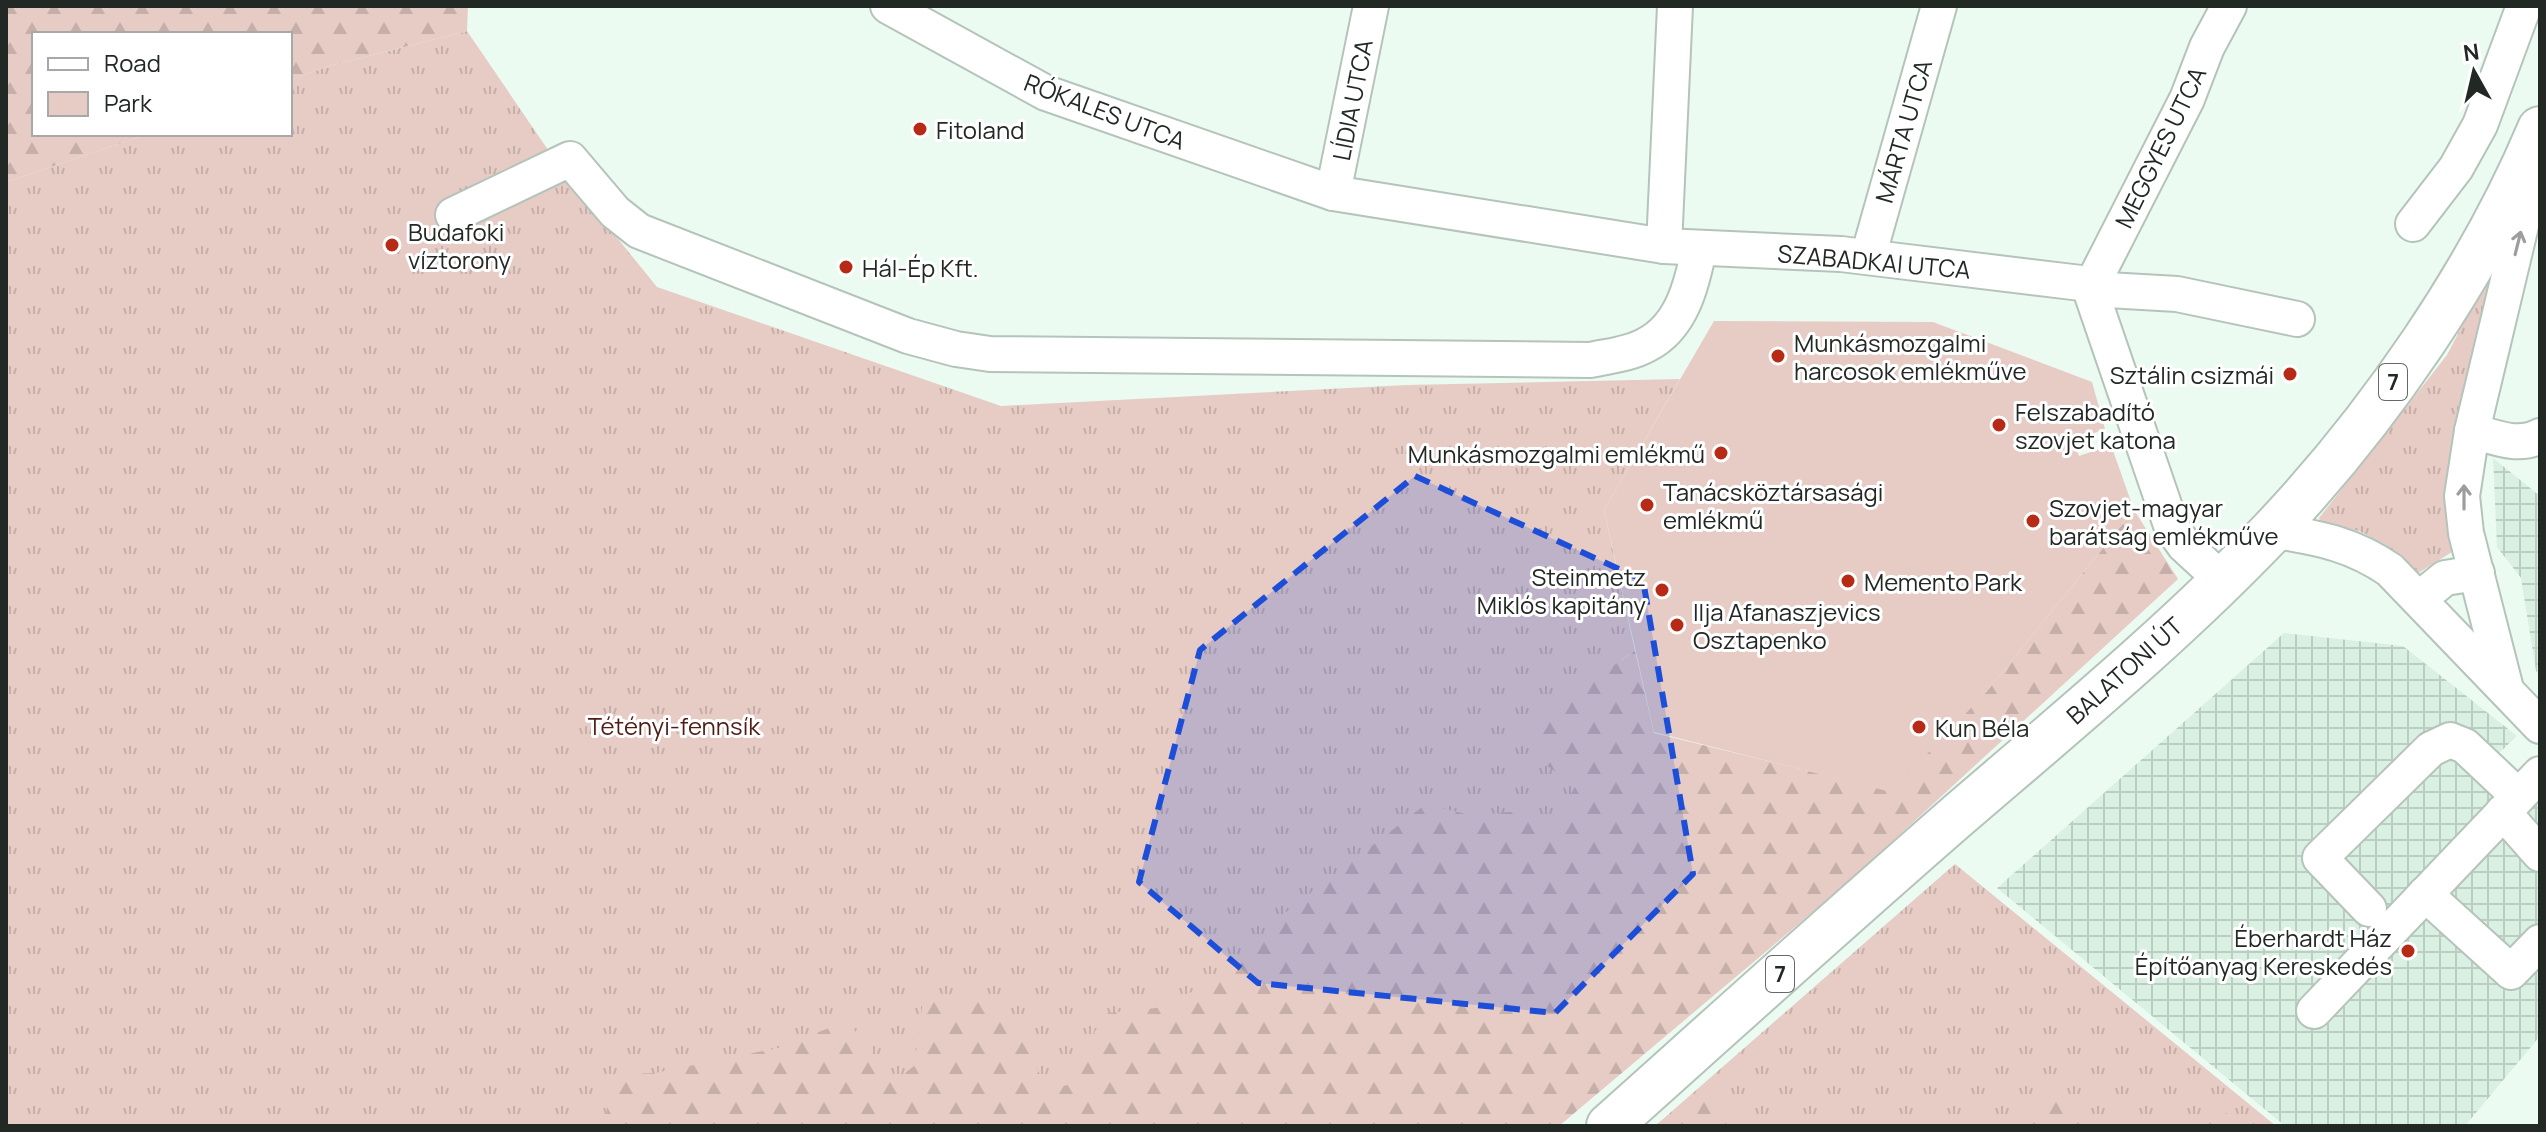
<svg xmlns="http://www.w3.org/2000/svg" width="2546" height="1132" viewBox="0 0 2546 1132" font-family="Manrope,sans-serif">
	<style>
		.industrial { fill: url(#industrial-grid) }
		.grass { fill: url(#grass-tufts) }
		.forest { fill: url(#forest-firs) }
		.park { fill: #e7cbc5 }
		.lines { fill: none; stroke-linecap: round; stroke-linejoin: round }
		.minor-casing { stroke: #b4c4ba; stroke-width: 38 }
		.major-casing { stroke: #b4c4ba; stroke-width: 48 }
		.minor { stroke: #fff; stroke-width: 34 }
		.major { stroke: #fff; stroke-width: 44 }
		.oneway { stroke: #9c9e9c }
		.marked { fill: #1d4ed8; fill-opacity: 0.2; stroke: #1d4ed8; stroke-width: 6; stroke-dasharray: 16 10; stroke-linejoin: round }
		.poi-dot { fill: #b72a16; stroke: #fff; stroke-width: 3 }
		.labels { text-anchor: middle; dominant-baseline: central; stroke-width: 6; stroke-linejoin: round; paint-order: stroke }
		.shield { fill: #fff; stroke: #646866; stroke-width: 2 }
		.shield-label { font-size: 22px; font-weight: bold; fill: #222824 }
		.street-label { font-size: 24px; fill: #222824; stroke: #fff }
		.poi-label { font-size: 24px; fill: #222824; stroke: #fff; text-anchor: start }
		.park-label { font-size: 24px; fill: #501c14; stroke: #fff }
	</style>
	<defs>
		<pattern id="industrial-grid" width="8" height="8" patternUnits="userSpaceOnUse" patternTransform="scale(2)"><rect width="8" height="8" fill="#d9f0e2"/><path d="M0 4h8M4 0v8" fill="none" stroke="#bacec2"/></pattern>
		<pattern id="grass-tufts" width="24" height="20" patternUnits="userSpaceOnUse" patternTransform="scale(2)"><rect width="24" height="20" fill="#e7cbc5"/><path d="M3 7l-1-3M5 7V3M7 7l1-3M15 17l-1-3M17 17v-4M19 17l1-3" fill="none" stroke="#c6aea9"/></pattern>
		<pattern id="forest-firs" width="22" height="20" patternUnits="userSpaceOnUse" patternTransform="scale(2)"><rect width="22" height="20" fill="#e7cbc5"/><path d="M5 1l3.5 6h-7zM16 11l3.5 6h-7z" fill="#c6aea9"/></pattern>
	</defs>
	<rect width="100%" height="100%" fill="#ebfbf1"/>
	<!-- industrial -->
	<g class="industrial">
		<polygon points="2493,458 2540,496 2540,676 2536,671 2521,578 2497,547"/>
		<polygon points="2284,633 2403,646 2517,736 2494,758 2540,795 2540,1036 2465,1126 2285,1126 1997,888"/>
	</g>
	<!-- grass -->
	<g class="grass">
		<polygon points="467,31 559,166 657,287 1001,406 1407,385 1680,379 1604,510 1635,651 1621,660 1555,1126 6,1126 6,182 148,134 290,134 290,80 329,66"/>
		<polygon points="2511,231 2451,471 2452,552 2418,573 2386,545 2359,531 2321,524 2319,518 2447,355"/>
		<polygon points="1955,864 2276,1126 1655,1126"/>
	</g>
	<!-- forest -->
	<g class="forest">
		<polygon points="6,6 468,6 467,31 329,66 290,80 290,34 34,34 34,134 148,134 6,182"/>
		<polygon points="2134,510 2178,579 1846,884 1559,1126 606,1126 608,1075 655,1073 778,1048 847,1021 895,1081 914,1066 924,993 980,997 1016,1028 1048,1090 1075,1083 1086,1044 1108,1013 1156,1008 1223,978 1277,919 1426,804 1473,816 1509,812 1559,819 1576,784 1547,766 1530,722 1635,651 1654,733 1890,791 1987,691"/>
		<polygon points="1704,1087 1721,1102 1727,1126 1659,1126"/>
		<polygon points="2053,1089 2083,1115 2086,1126 2024,1126"/>
		<polygon points="2215,1111 2251,1119 2256,1126 2201,1126"/>
	</g>
	<!-- park -->
	<polygon class="park" points="1714,321 1933,322 2092,382 2105,429 2073,441 2079,456 2111,445 2134,510 1987,691 1891,792 1654,732 1604,510"/>
	<g class="lines">
		<!-- minor casing -->
		<g class="minor-casing">
			<g id="minor">
				<polyline points="888,6 1046,93 1333,193 1664,246 1841,254 2081,283 2090,289 2172,528 2184,545 2222,580"/>
				<polyline points="1333,193 1371,6"/>
				<path d="M453 215 570 159 615 212 639 231 908 336 956 349 990 354 1591 360C1609 356 1630 354 1646 345 1682 327 1692 284 1699 249"/>
				<polyline points="2413,224 2456,168 2480,125 2524,6"/>
				<polyline points="1664,246 1675,6"/>
				<polyline points="1868,257 1939,6"/>
				<polyline points="2090,289 2187,99 2207,47 2229,6"/>
				<polyline points="2090,289 2177,294 2297,319"/>
				<path d="M2472 431C2495 437 2518 448 2540 436"/>
				<path d="M2272 530C2317 538 2351 543 2390 570L2540 726"/>
				<polyline points="2419,599 2445,578 2477,573"/>
				<polyline points="2506,689 2466,533 2462,496 2472,431 2535,167"/>
				<polyline points="2503,812 2540,854"/>
				<polyline points="2425,894 2511,972 2540,942"/>
				<polyline points="2369,909 2320,858 2431,749 2450,740 2465,746 2518,796"/>
				<polyline points="2314,1011 2540,774"/>
			</g>
		</g>
		<!-- major casing -->
		<g class="major-casing">
			<path id="major" d="M1609 1126C1724 1023 1839 919 1955 818 2063 725 2174 634 2273 530 2379 418 2480 272 2540 129"/>
		</g>
		<!-- minor -->
		<use href="#minor" class="minor"/>
		<!-- major -->
		<use href="#major" class="major"/>
	</g>
	<!-- one-way arrows -->
	<defs><path id="oneway-shaft" d="M-6 0H5M1.5-3L5.5 0L1.5 3" fill="none" stroke-width="1.6" stroke-linecap="round" stroke-linejoin="round" transform="scale(2)"/></defs>
	<g class="oneway">
		<use href="#oneway-shaft" transform="translate(2518 243) rotate(-76)"/>
		<use href="#oneway-shaft" transform="translate(2464 497) rotate(-90)"/>
	</g>
	<!-- marked area -->
	<path class="marked" d="M1415 476 1643 580 1693 874 1555 1013 1258 983 1139 882 1200 650Z"/>
	<!-- markers -->
	<g class="poi-dot">
		<circle cx="920" cy="129" r="8"/>
		<circle cx="392" cy="245" r="8"/>
		<circle cx="846" cy="267" r="8"/>
		<circle cx="1778" cy="356" r="8"/>
		<circle cx="2290" cy="374" r="8"/>
		<circle cx="1999" cy="425" r="8"/>
		<circle cx="1721" cy="453" r="8"/>
		<circle cx="1647" cy="505" r="8"/>
		<circle cx="2033" cy="521" r="8"/>
		<circle cx="1848" cy="581" r="8"/>
		<circle cx="1662" cy="590" r="8"/>
		<circle cx="1677" cy="625" r="8"/>
		<circle cx="1919" cy="727" r="8"/>
		<circle cx="2408" cy="951" r="8"/>
	</g>
	<g class="labels">
		<!-- shield labels -->
		<g class="shield">
			<rect x="2379" y="364" width="28" height="36" rx="6"/>
			<rect x="1766" y="956" width="28" height="36" rx="6"/>
		</g>
		<g class="shield-label">
			<text x="2393" y="382">7</text>
			<text x="1780" y="974">7</text>
		</g>
		<!-- street labels -->
		<g class="street-label">
			<text transform="translate(1352 100) rotate(-79)">LÍDIA UTCA</text>
			<text transform="translate(1105 111) rotate(21)">RÓKALES UTCA</text>
			<text transform="translate(1903 131) rotate(-74)">MÁRTA UTCA</text>
			<text transform="translate(2160 147) rotate(-64)">MEGGYES UTCA</text>
			<text transform="translate(1874 261) rotate(5)">SZABADKAI UTCA</text>
			<text transform="translate(2124 670) rotate(-42)">BALATONI ÚT</text>
		</g>
		<!-- poi labels -->
		<g class="poi-label">
			<text x="936" y="129">Fitoland</text>
			<text x="408" y="231">Budafoki<tspan x="408" dy="28">víztorony</tspan></text>
			<text x="862" y="267">Hál-Ép Kft.</text>
			<text x="1794" y="342">Munkásmozgalmi<tspan x="1794" dy="28">harcosok emlékműve</tspan></text>
			<text x="2274" y="374" text-anchor="end">Sztálin csizmái</text>
			<text x="2015" y="411">Felszabadító<tspan x="2015" dy="28">szovjet katona</tspan></text>
			<text x="1705" y="453" text-anchor="end">Munkásmozgalmi emlékmű</text>
			<text x="1663" y="491">Tanácsköztársasági<tspan x="1663" dy="28">emlékmű</tspan></text>
			<text x="2049" y="507">Szovjet-magyar<tspan x="2049" dy="28">barátság emlékműve</tspan></text>
			<text x="1646" y="576" text-anchor="end">Steinmetz<tspan x="1646" dy="28">Miklós kapitány</tspan></text>
			<text x="1864" y="581">Memento Park</text>
			<text x="1693" y="611">Ilja Afanaszjevics<tspan x="1693" dy="28">Osztapenko</tspan></text>
			<text x="1935" y="727">Kun Béla</text>
			<text x="2392" y="937" text-anchor="end">Éberhardt Ház<tspan x="2392" dy="28">Építőanyag Kereskedés</tspan></text>
		</g>
		<!-- park labels -->
		<g class="park-label">
			<text x="674" y="725">Tétényi-fennsík</text>
		</g>
	</g>
	<!-- border -->
	<rect width="2546" height="1132" fill="none" stroke="#222824" stroke-width="16"/>
	<!-- legend -->
	<rect x="32" y="32" width="260" height="104" fill="#ffffff" stroke="#a7a9a7" stroke-width="2"/>
	<rect x="48" y="58" width="40" height="12" fill="#ffffff" stroke="#a7a9a7" stroke-width="2"/>
	<text x="104" y="72" font-size="24" fill="#222824">Road</text>
	<rect x="48" y="92" width="40" height="24" fill="#e7cbc5" stroke="#a7a9a7" stroke-width="2"/>
	<text x="104" y="112" font-size="24" fill="#222824">Park</text>
	<!-- north arrow -->
	<g transform="translate(2474 72) rotate(352)" stroke="#ffffff" stroke-width="6" paint-order="stroke">
	<path d="M0-6L14 30L0 20L-14 30Z" fill="#222824"/>
	<text y="-12" font-size="22" font-weight="bold" text-anchor="middle" fill="#222824">N</text>
	</g>
</svg>
